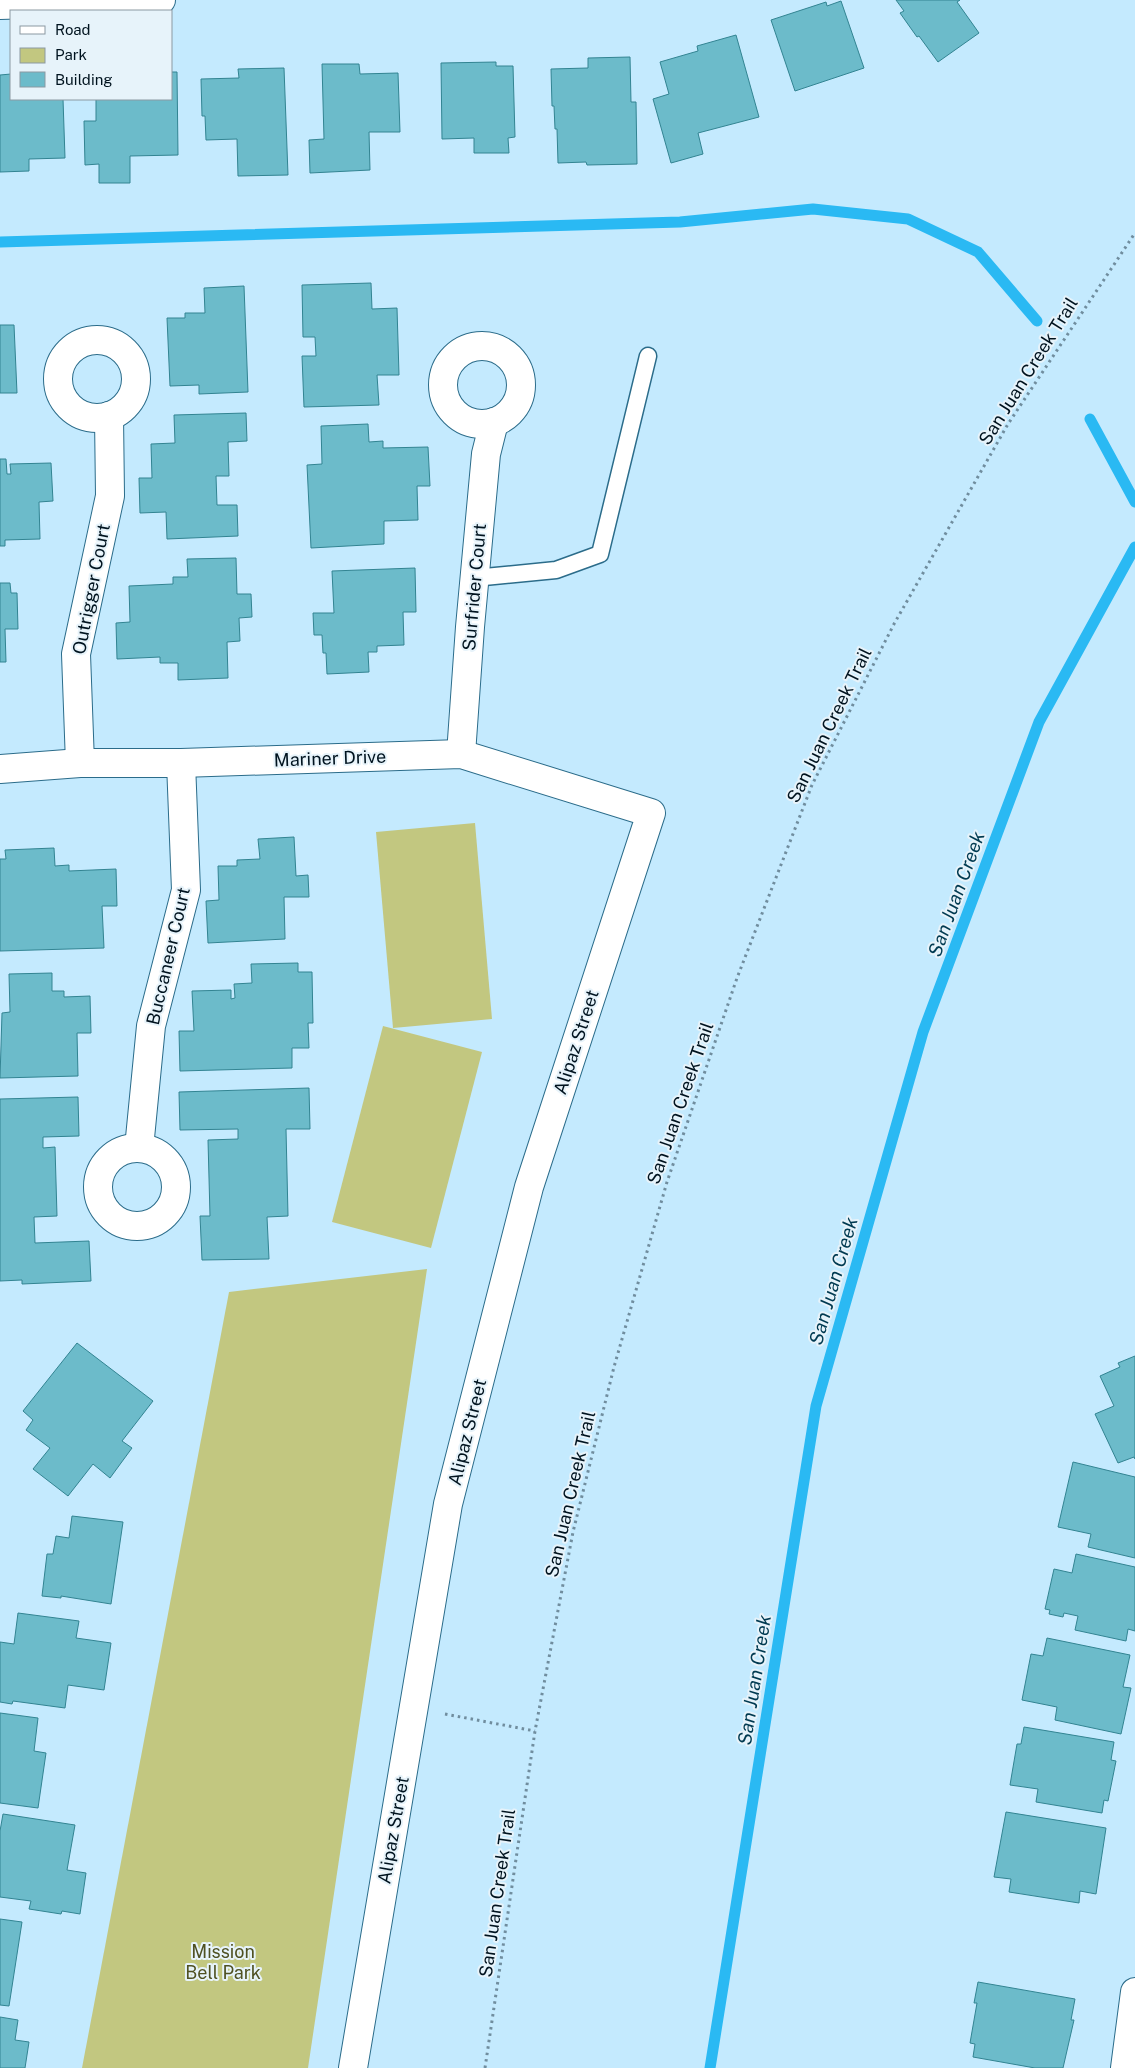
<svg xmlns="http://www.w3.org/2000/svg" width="1135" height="2068" viewBox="0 0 1135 2068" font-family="'Public Sans',sans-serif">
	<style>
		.green { fill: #c2c780 }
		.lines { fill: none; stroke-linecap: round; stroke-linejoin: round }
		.stream { stroke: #2ab9f3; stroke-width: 11 }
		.building { fill: #6cbbca; stroke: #328492 }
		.lane-casing { stroke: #2b6c8a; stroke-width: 19 }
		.street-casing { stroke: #2b6c8a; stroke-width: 30 }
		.path { stroke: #708d9e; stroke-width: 3; stroke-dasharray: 2.5 4; stroke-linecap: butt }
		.lane { stroke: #fff; stroke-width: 16 }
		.street { stroke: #fff; stroke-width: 28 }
		.labels { text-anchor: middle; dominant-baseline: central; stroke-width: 4; stroke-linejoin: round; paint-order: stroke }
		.street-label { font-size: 18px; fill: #00131f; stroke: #e7f3fa }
		.park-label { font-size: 18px; fill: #4f5122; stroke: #e7f3fa }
		.water-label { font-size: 19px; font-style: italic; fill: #003a51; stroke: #e7f3fa }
	</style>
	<rect width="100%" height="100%" fill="#c4eafe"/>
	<!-- green -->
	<g class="green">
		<polygon points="475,823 492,1019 393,1028 376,832"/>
		<polygon points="383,1026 482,1052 431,1248 332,1222"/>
		<polygon points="427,1269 308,2068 82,2068 229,1292"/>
	</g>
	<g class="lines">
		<!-- stream -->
		<g class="stream">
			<polyline points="0,242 680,222 813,209 908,219 978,252 1037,321"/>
			<polyline points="1090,419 1135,502"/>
			<polyline points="710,2068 816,1406 923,1032 1039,722 1135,547"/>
		</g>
	</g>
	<!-- building -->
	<g class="building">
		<polygon points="896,0 960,0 957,2 979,33 938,62 919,36 917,37 900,13 904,11"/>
		<polygon points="841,1 864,68 795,91 771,20 826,2 827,6"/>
		<polygon points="736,35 759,117 698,133 703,154 671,163 653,99 669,94 660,62 698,51 697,46"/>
		<polygon points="630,57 631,102 636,102 637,164 587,165 586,162 558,163 557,129 555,129 554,106 552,106 551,69 588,68 588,58"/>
		<polygon points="496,62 496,66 513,66 515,137 508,138 509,153 474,153 474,138 442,139 441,63"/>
		<polygon points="322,64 359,64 360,74 398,73 400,132 369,132 370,170 310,173 309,140 324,139"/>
		<polygon points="284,68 288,175 238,176 237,139 206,140 205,116 202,116 201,79 239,78 238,69"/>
		<polygon points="171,72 177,72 178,155 130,156 130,183 99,183 99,164 85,165 84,121 96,121 96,99 171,99"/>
		<polygon points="11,74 11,99 63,99 65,158 29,159 29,171 0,172 0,75"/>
		<polygon points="371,283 372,309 397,308 399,375 377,375 379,405 304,407 302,356 316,356 315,337 303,337 302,285"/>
		<polygon points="244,286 248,392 199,394 199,385 170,386 167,318 185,318 185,313 205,313 204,288"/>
		<polygon points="0,325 14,325 17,393 0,393"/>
		<polygon points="246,413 247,441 228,442 229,476 216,476 217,505 237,505 238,536 167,539 166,512 140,513 139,478 152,478 151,444 175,443 174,415"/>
		<polygon points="368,424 369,442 383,441 383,448 428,447 430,486 417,486 418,520 384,521 384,544 311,548 307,465 322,464 321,426"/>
		<polygon points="0,459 6,459 7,474 11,474 10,464 51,463 53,501 39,502 40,539 5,540 5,546 0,546"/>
		<polygon points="236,558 237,594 251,594 252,617 239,618 240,641 227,642 228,678 178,680 178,663 160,663 160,657 117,659 116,623 130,622 129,586 173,584 173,577 188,577 187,559"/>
		<polygon points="415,568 416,612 403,612 404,645 377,646 377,652 368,652 369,672 327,674 326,653 323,653 322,635 314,635 313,613 334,613 332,571"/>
		<polygon points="0,583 10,583 11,593 17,593 18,629 5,629 6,662 0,662"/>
		<polygon points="294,837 296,876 308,875 309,897 284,897 285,939 208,943 206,901 219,900 218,866 237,866 237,860 260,859 258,839"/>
		<polygon points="54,848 55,866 69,865 69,871 116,869 117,906 102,906 104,948 0,951 0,859 6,859 5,850"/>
		<polygon points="298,963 298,972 312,972 313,1023 308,1023 309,1048 292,1048 292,1068 180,1071 179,1031 194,1031 192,991 231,990 231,999 235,998 234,984 252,983 251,964"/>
		<polygon points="52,973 52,991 64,991 64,997 90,996 91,1033 77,1033 78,1076 0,1078 2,1013 10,1012 9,974"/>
		<polygon points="309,1088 310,1129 286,1129 288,1216 267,1217 269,1259 202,1260 200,1216 210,1216 208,1140 238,1139 238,1129 180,1130 179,1092"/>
		<polygon points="78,1097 79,1136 43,1137 43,1148 55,1147 57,1216 34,1217 35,1243 89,1241 91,1281 22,1284 22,1280 0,1281 0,1099"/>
		<polygon points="77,1343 153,1401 122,1441 132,1448 110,1478 93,1464 68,1496 33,1469 50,1448 26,1430 33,1420 23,1411"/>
		<polygon points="1135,1356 1135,1459 1134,1457 1118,1463 1095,1414 1114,1406 1100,1376 1120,1367 1118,1363"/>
		<polygon points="1073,1462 1135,1477 1135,1558 1088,1547 1091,1534 1058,1527"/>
		<polygon points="72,1516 123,1522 111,1604 61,1596 61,1598 42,1596 47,1554 53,1554 56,1536 69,1538"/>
		<polygon points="1076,1554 1135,1567 1135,1631 1128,1629 1126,1641 1075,1630 1078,1616 1064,1613 1063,1617 1049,1614 1050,1610 1045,1609 1054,1569 1072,1573"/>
		<polygon points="18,1613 79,1621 76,1638 111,1643 104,1690 68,1685 65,1708 13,1701 12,1704 0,1702 0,1642 14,1644"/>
		<polygon points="1047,1638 1130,1655 1123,1687 1131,1688 1121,1734 1055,1720 1057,1707 1022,1700 1031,1654 1043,1656"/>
		<polygon points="0,1713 38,1718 34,1751 46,1753 38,1808 0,1803"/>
		<polygon points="1024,1727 1114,1742 1111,1760 1116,1761 1108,1801 1104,1800 1102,1813 1036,1802 1038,1789 1010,1785 1017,1744 1021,1744"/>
		<polygon points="1006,1812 1106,1828 1096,1894 1080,1891 1079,1903 1009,1892 1011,1879 994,1877"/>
		<polygon points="3,1814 75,1825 67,1870 86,1873 80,1914 62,1911 61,1914 29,1909 31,1901 0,1897 0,1831"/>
		<polygon points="0,1919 22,1922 9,2006 0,2005"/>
		<polygon points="978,1982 1075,1999 1071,2020 1074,2020 1063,2068 1035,2068 973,2057 975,2044 970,2043 977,2003 974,2003"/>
		<polygon points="0,2017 18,2020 15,2040 29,2042 25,2068 0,2068"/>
	</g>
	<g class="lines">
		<!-- lane casing -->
		<g class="lane-casing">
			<polyline id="lane" points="474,578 556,570 600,554 648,356"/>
		</g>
		<!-- street casing -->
		<g class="street-casing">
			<g id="street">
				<polyline points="0,5 161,0"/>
				<circle cx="97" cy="379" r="39"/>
				<circle cx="482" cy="385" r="39"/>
				<polyline points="461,754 470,627 486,454 494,422"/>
				<polyline points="80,763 76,654 110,496 109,416"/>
				<polyline points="0,769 80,763 181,763 461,754 651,813 529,1187 448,1504 353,2068"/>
				<polyline points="139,1148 151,1026 186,890 181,763"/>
				<circle cx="137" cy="1187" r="39"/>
				<polyline points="1125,2068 1135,1992"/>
			</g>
		</g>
		<!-- path -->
		<g class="path">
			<polyline points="445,1714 535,1731"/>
			<polyline points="485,2068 535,1731 573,1532 614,1367 667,1182 737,978 812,785 894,624 1008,424 1135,233"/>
		</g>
		<!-- lane -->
		<use href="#lane" class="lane"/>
		<!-- street -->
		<use href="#street" class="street"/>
	</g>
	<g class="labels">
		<!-- street labels -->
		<g class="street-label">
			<text transform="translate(1028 371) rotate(-58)">San Juan Creek Trail</text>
			<text transform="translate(474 587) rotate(-85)">Surfrider Court</text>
			<text transform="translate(91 589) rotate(-79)">Outrigger Court</text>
			<text transform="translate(829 725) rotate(-64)">San Juan Creek Trail</text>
			<text transform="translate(330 758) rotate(-2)">Mariner Drive</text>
			<text transform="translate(168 956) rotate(-77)">Buccaneer Court</text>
			<text transform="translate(576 1042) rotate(-72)">Alipaz Street</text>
			<text transform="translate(680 1103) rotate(-71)">San Juan Creek Trail</text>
			<text transform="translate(467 1432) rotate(-76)">Alipaz Street</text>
			<text transform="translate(570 1494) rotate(-77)">San Juan Creek Trail</text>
			<text transform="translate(393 1830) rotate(-80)">Alipaz Street</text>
			<text transform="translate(497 1893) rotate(-82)">San Juan Creek Trail</text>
		</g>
		<!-- park labels -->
		<g class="park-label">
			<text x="223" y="1951">Mission<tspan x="223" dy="21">Bell Park</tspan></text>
		</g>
		<!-- water labels -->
		<g class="water-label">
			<text transform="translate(956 894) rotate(-70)">San Juan Creek</text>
			<text transform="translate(833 1281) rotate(-74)">San Juan Creek</text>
			<text transform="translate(754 1680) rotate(-81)">San Juan Creek</text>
		</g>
	</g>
	<!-- legend -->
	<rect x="10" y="10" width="162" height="90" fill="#e7f3fa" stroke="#8b99a2"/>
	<rect x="20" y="26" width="25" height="8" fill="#ffffff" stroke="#8b99a2"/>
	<text x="55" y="35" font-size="15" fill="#00131f">Road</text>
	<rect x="20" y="48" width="25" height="15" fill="#c2c780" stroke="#8b99a2"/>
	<text x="55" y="60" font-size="15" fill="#00131f">Park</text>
	<rect x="20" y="72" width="25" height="15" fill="#6cbbca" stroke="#8b99a2"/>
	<text x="55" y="85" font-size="15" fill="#00131f">Building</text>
</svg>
